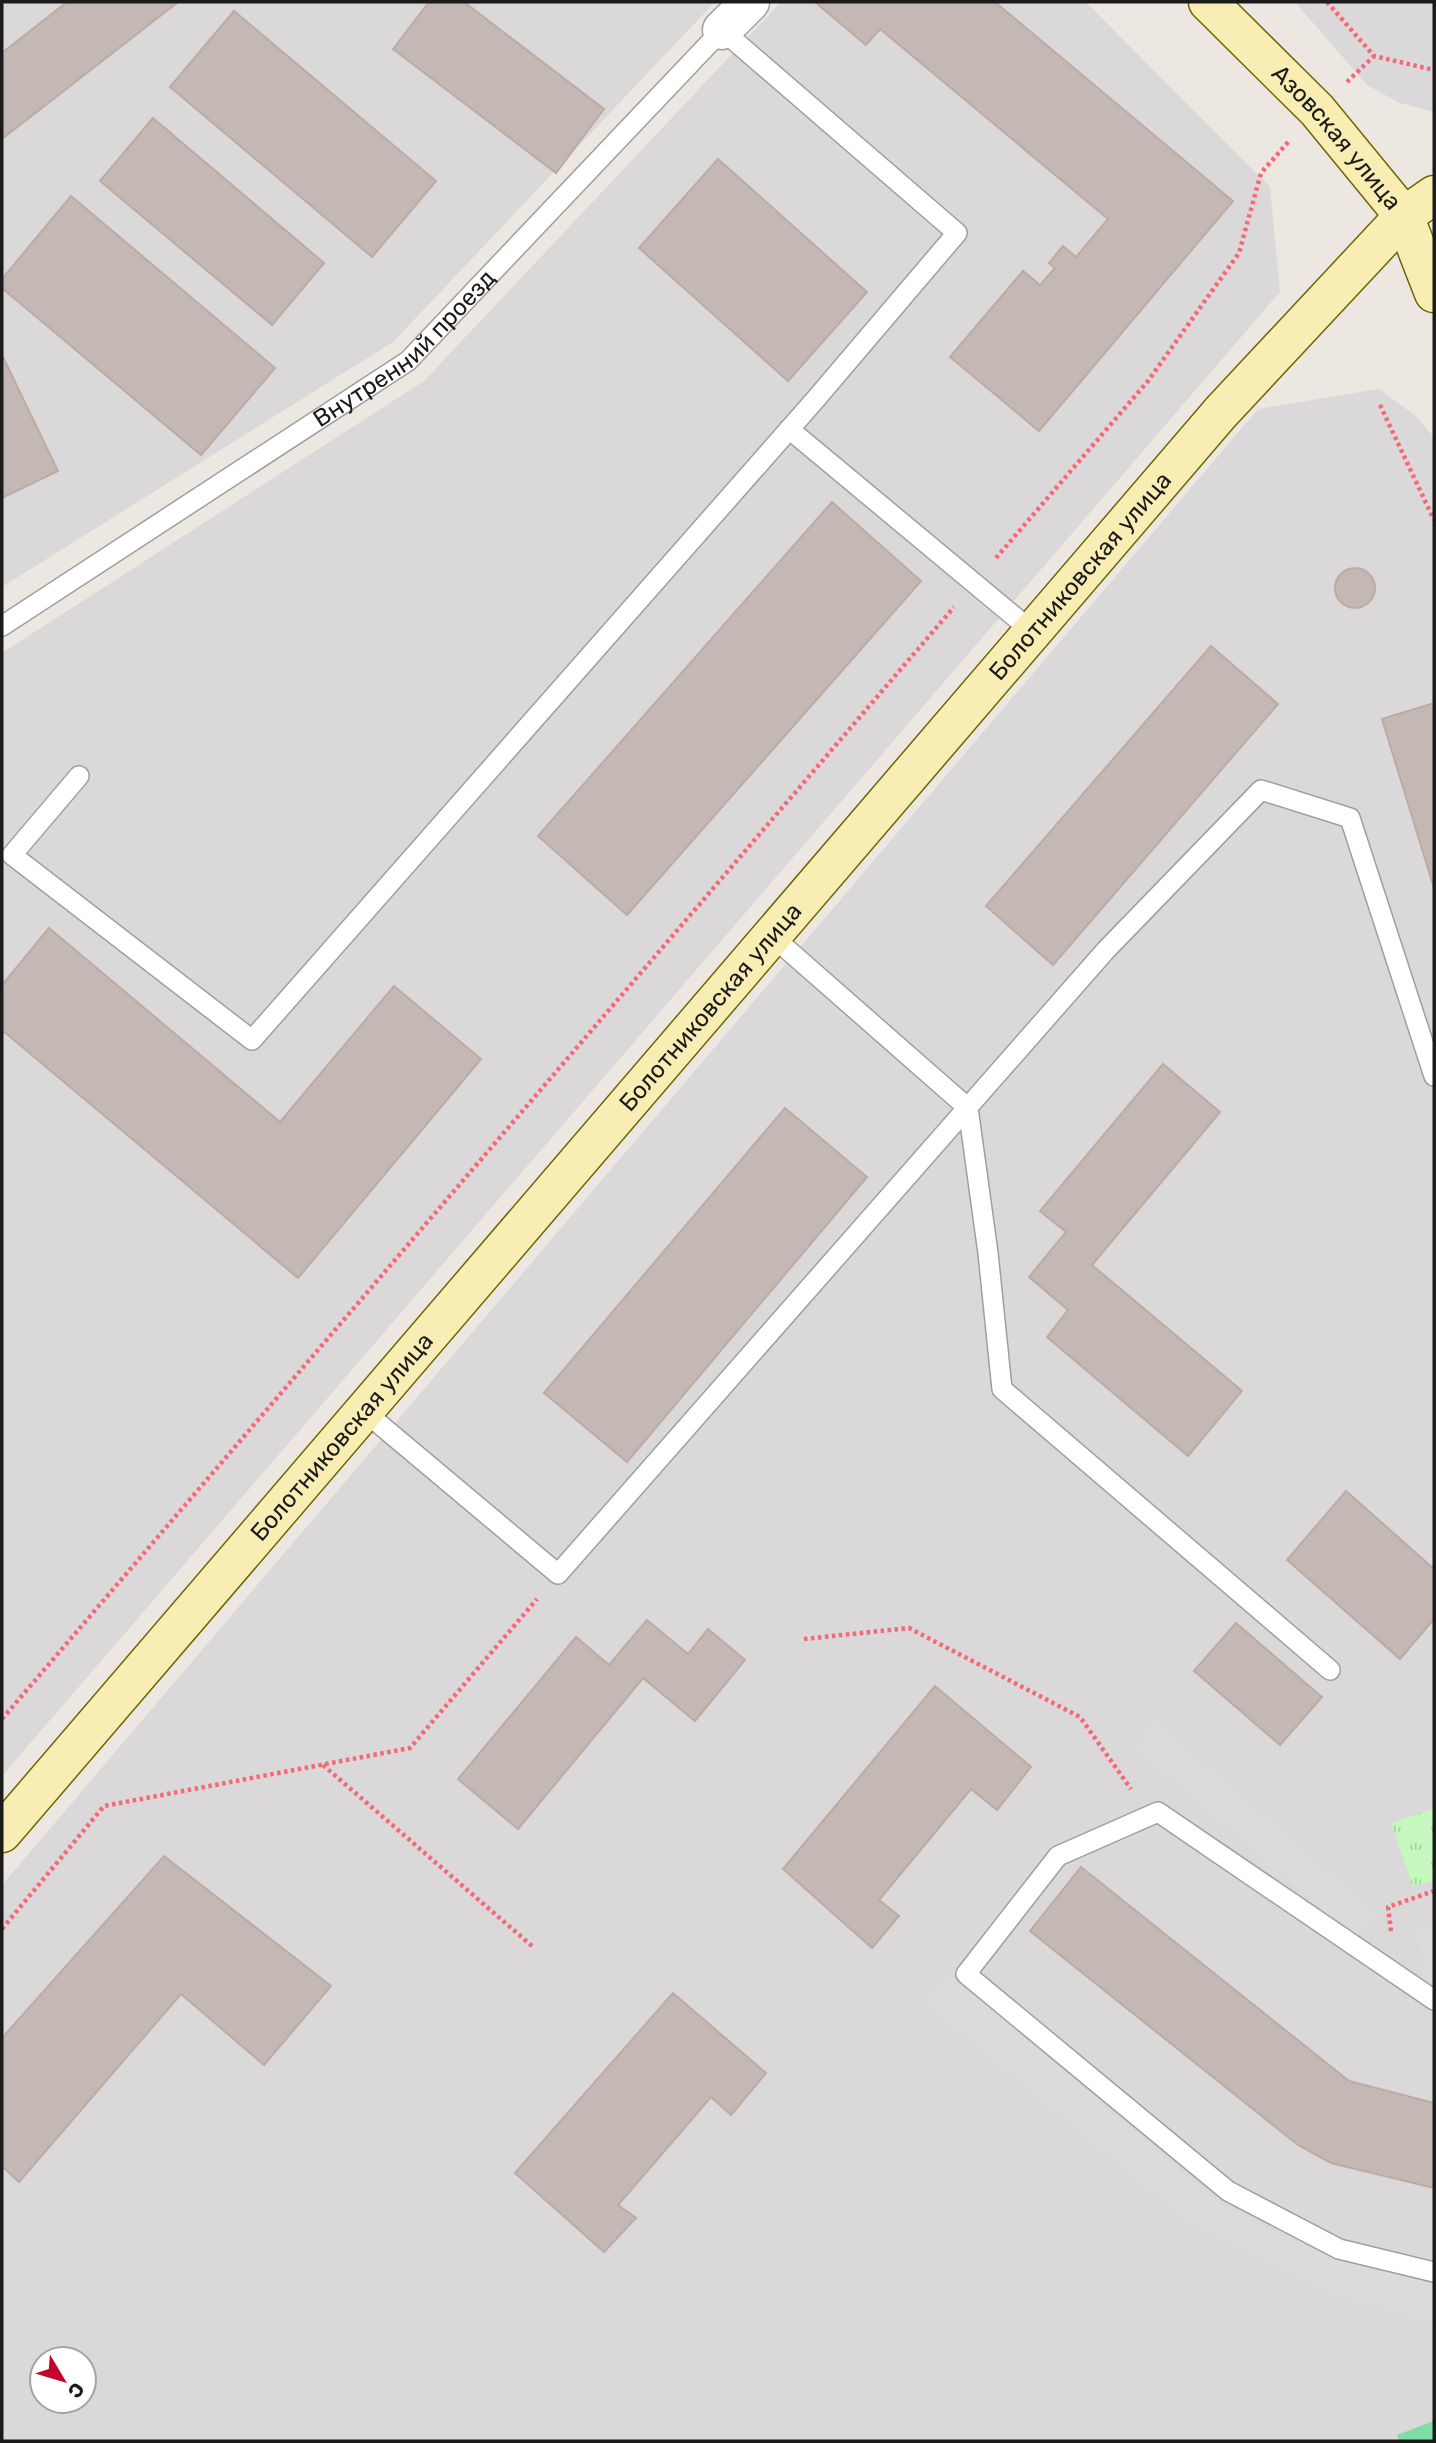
<svg xmlns="http://www.w3.org/2000/svg" width="1436" height="2443" viewBox="0 0 1436 2443" font-family="Rubik,sans-serif">
	<style>
		.residential { fill: #dad8d9; fill-rule: evenodd }
		.park { fill: url(#park-tufts) }
		.pitch { fill: #7fdca5 }
		.parking { fill: #dbdbdb }
		.building { fill: #c4b8b5; stroke: #beaaa4; stroke-width: 2 }
		.lines { fill: none; stroke-linecap: round; stroke-linejoin: round }
		.lane-casing { stroke: #9f9f9f; stroke-width: 22 }
		.street-casing { stroke: #9f9f9f; stroke-width: 41 }
		.secondary-casing { stroke: #6f6506; stroke-width: 41 }
		.path { stroke: #f86775; stroke-width: 4.5; stroke-dasharray: 3.5 3.5; stroke-linecap: butt }
		.lane { stroke: #fff; stroke-width: 19 }
		.street { stroke: #fff; stroke-width: 38 }
		.secondary { stroke: #f8eeb4; stroke-width: 38 }
		.labels { text-anchor: middle; dominant-baseline: central; stroke-width: 7; stroke-linejoin: round; paint-order: stroke }
		.street-label { font-size: 24px; fill: #1b1b1b; stroke: #fff }
	</style>
	<defs>
		<pattern id="park-tufts" width="24" height="20" patternUnits="userSpaceOnUse" patternTransform="scale(1.75)"><rect width="24" height="20" fill="#c4f8bd"/><path d="M3 7l-1-3M5 7V3M7 7l1-3M15 17l-1-3M17 17v-4M19 17l1-3" fill="none" stroke="#a8d4a2"/></pattern>
	</defs>
	<rect width="100%" height="100%" fill="#ede7e1"/>
	<!-- residential -->
	<g class="residential">
		<polygon points="2,2 715,2 393,342 2,587"/>
		<polygon points="781,2 1086,2 1270,187 1280,292 2,1776 2,653 424,381"/>
		<polygon points="1295,2 1434,2 1434,112 1400,103 1367,85"/>
		<path d="M1379 389 1416 416 1434 437V2441H2V1885L1258 409ZM42 2359H84V2401H42Z"/>
	</g>
	<!-- park -->
	<polygon class="park" points="1434,1808 1434,1880 1413,1887 1391,1823"/>
	<!-- pitch -->
	<polygon class="pitch" points="1434,2421 1434,2441 1399,2441 1397,2435"/>
	<!-- parking -->
	<g class="parking">
		<polygon points="1155,1720 1377,1913 1356,1938 1132,1748"/>
		<polygon points="1434,1923 1434,1989 1428,1985 1415,1929"/>
		<polygon points="948,1973 1222,2206 1312,2249 1434,2285 1434,2324 1326,2294 1192,2227 924,2003"/>
	</g>
	<!-- building -->
	<g class="building">
		<polygon points="67,2 178,2 2,139 2,53"/>
		<polygon points="429,2 464,2 604,109 556,173 393,49"/>
		<polygon points="815,2 995,2 1233,201 1039,431 950,357 1023,271 1040,285 1055,268 1049,263 1063,246 1076,257 1108,219 880,29 866,45"/>
		<polygon points="234,11 436,181 372,257 170,87"/>
		<polygon points="153,118 324,263 272,325 100,181"/>
		<polygon points="718,159 867,292 788,381 639,248"/>
		<polygon points="71,196 275,368 201,455 2,288 2,279"/>
		<polygon points="2,355 58,471 2,498"/>
		<polygon points="832,502 921,581 627,915 538,836"/>
		<circle cx="1355" cy="588" r="20"/>
		<polygon points="1211,646 1278,704 1053,965 986,906"/>
		<polygon points="1434,703 1434,888 1382,719"/>
		<polygon points="49,928 280,1122 394,986 481,1059 298,1278 2,1030 2,985"/>
		<polygon points="1163,1064 1220,1112 1092,1265 1242,1391 1188,1456 1047,1337 1068,1310 1029,1277 1066,1232 1040,1211"/>
		<polygon points="785,1108 867,1177 627,1462 544,1393"/>
		<polygon points="1346,1491 1434,1569 1434,1619 1400,1659 1287,1560"/>
		<polygon points="647,1620 688,1654 708,1629 745,1660 695,1721 643,1678 518,1829 458,1779 576,1637 609,1665"/>
		<polygon points="1236,1623 1322,1697 1280,1745 1194,1671"/>
		<polygon points="935,1686 1031,1767 997,1810 971,1789 879,1900 899,1916 872,1948 783,1869"/>
		<polygon points="164,1856 331,1986 264,2065 181,1994 19,2182 2,2166 2,2038"/>
		<polygon points="1081,1867 1349,2081 1434,2103 1434,2188 1331,2163 1298,2145 1030,1931"/>
		<polygon points="673,1993 766,2073 731,2115 711,2097 618,2205 636,2218 604,2252 515,2173"/>
	</g>
	<g class="lines">
		<!-- lane casing -->
		<g class="lane-casing">
			<g id="lane">
				<polyline points="789,429 1033,632"/>
				<path id="s1" d="M2 626 408 361 722 30 957 233 815 400 252 1040 12 855 79 776"/>
				<polyline points="772,936 968,1108 988,1253 1002,1389 1330,1670"/>
				<polyline points="365,1412 558,1574 1106,950 1261,790 1350,818 1434,1076"/>
				<polyline points="1434,2000 1158,1812 1058,1856 966,1974 1228,2191 1339,2249 1434,2272"/>
			</g>
		</g>
		<!-- street casing -->
		<g class="street-casing">
			<polyline id="street" points="722,30 750,2"/>
		</g>
		<!-- secondary casing -->
		<g class="secondary-casing">
			<g id="secondary">
				<path id="s2" d="M1208 2 1317 110 1404 216 1434 293"/>
				<path id="s3" d="M2 1833 1221 412 1404 216 1434 195"/>
			</g>
		</g>
		<!-- path -->
		<g class="path">
			<polyline points="1327,2 1374,56 1434,70"/>
			<polyline points="1347,82 1374,56"/>
			<polyline points="1380,405 1434,520"/>
			<polyline points="996,558 1148,381 1239,253 1261,173 1289,141"/>
			<polyline points="804,1639 909,1628 1080,1717 1131,1789"/>
			<polyline points="2,1719 954,607"/>
			<polyline points="323,1765 532,1946"/>
			<polyline points="2,1929 104,1806 410,1748 537,1599"/>
			<polyline points="1391,1931 1388,1907 1434,1891"/>
		</g>
		<!-- lane -->
		<use href="#lane" class="lane"/>
		<!-- street -->
		<use href="#street" class="street"/>
		<!-- secondary -->
		<use href="#secondary" class="secondary"/>
	</g>
	<g class="labels">
		<!-- street labels -->
		<g class="street-label">
			<text stroke="none"><textPath href="#s2" startOffset="187">Азовская улица</textPath></text>
			<text stroke="none"><textPath href="#s1" startOffset="490">Внутренний проезд</textPath></text>
			<text stroke="none"><textPath href="#s3" startOffset="1656">Болотниковская улица</textPath></text>
			<text stroke="none"><textPath href="#s3" startOffset="1088">Болотниковская улица</textPath></text>
			<text stroke="none"><textPath href="#s3" startOffset="522">Болотниковская улица</textPath></text>
		</g>
	</g>
	<!-- border -->
	<rect width="1436" height="2443" fill="none" stroke="#1b1b1b" stroke-width="7"/>
	<!-- north arrow -->
	<g transform="translate(63 2380) rotate(128)"><circle r="33" fill="#ffffff" stroke="#a4a4a4" stroke-width="2"/>
	<path d="M0-5L12 26L0 18L-12 26Z" fill="#c5022a"/>
	<text y="-10" font-size="19" font-weight="bold" text-anchor="middle" fill="#1b1b1b">С</text>
	</g>
</svg>
